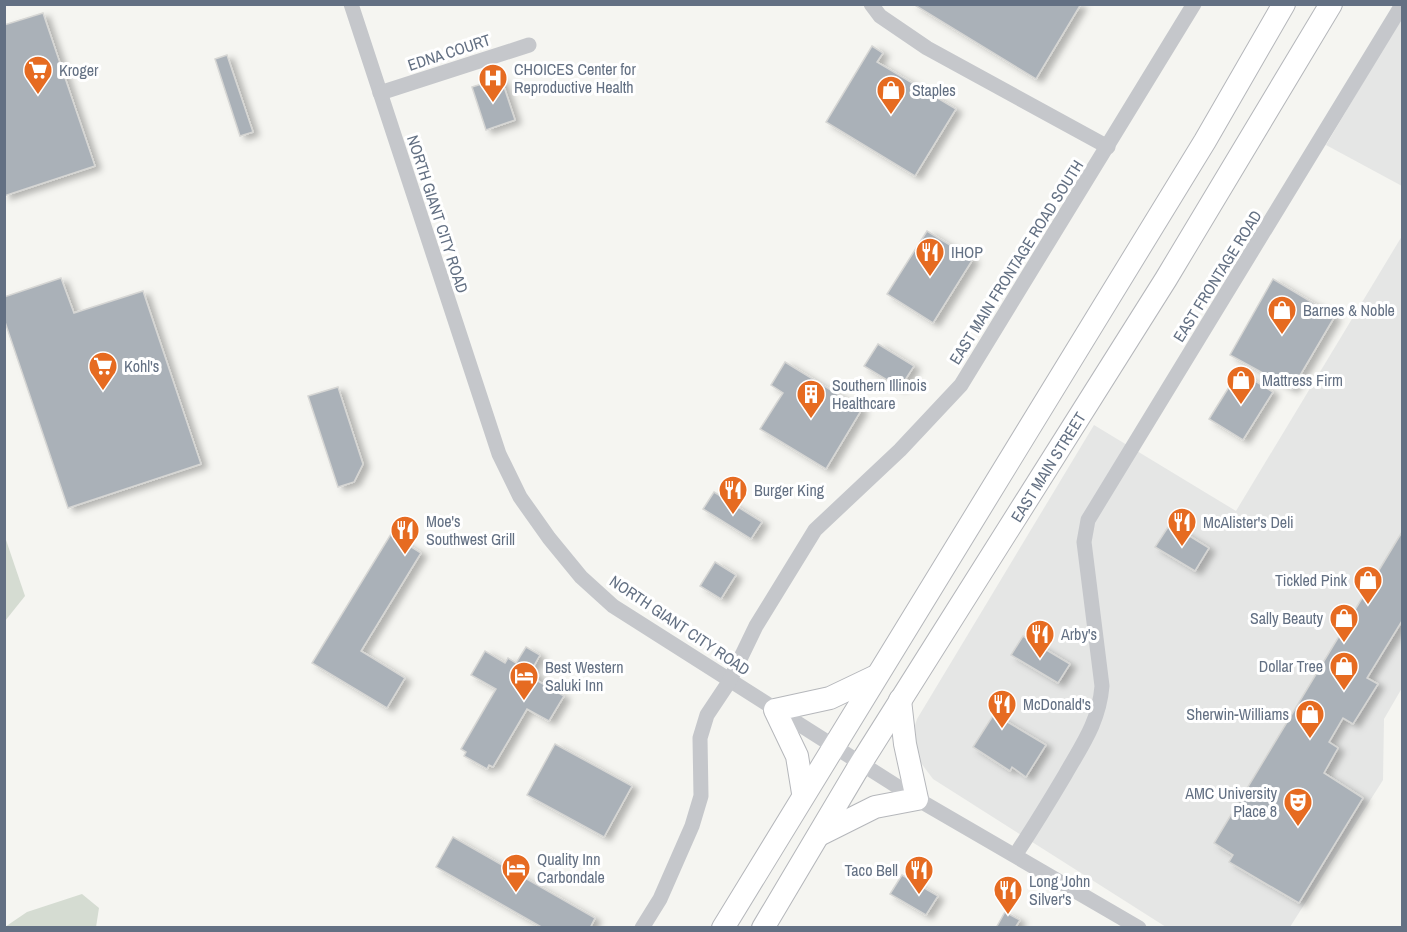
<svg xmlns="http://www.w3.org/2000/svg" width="1407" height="932" viewBox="0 0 1407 932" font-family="'Archivo Narrow',sans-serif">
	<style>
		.built { fill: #e5e6e5 }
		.green { fill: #d5dcd2 }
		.building { fill: #aab1b8; stroke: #d6d6d4; stroke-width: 1.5; filter: url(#shadow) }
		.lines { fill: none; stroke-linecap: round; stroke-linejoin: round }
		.highway-casing { stroke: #b5b7bb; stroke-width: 24 }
		.minor { stroke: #c5c7cb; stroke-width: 15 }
		.highway { stroke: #fff; stroke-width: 22 }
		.labels { text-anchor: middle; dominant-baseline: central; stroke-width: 6; stroke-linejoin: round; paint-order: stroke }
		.street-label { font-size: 16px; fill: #637083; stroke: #fff }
		.poi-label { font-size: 16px; fill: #637083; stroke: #fff; text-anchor: start }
	</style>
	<defs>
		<filter id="shadow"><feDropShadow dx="6" dy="3.5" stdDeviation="3" flood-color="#0004"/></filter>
	</defs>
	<rect width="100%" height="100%" fill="#f5f5f1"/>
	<!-- built -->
	<g class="built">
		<polygon points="1402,17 1402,186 1326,145"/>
		<polygon points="1402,236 1402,688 1384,719 1383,780 1290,927 1166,927 933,779 918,759 913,731 917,719 1094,425 1236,511"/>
	</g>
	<!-- green -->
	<g class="green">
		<polygon points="5,537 25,596 5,621 4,621"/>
		<polygon points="82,894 99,908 96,927 5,927 27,912"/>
	</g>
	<!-- building -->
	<g class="building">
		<polygon points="913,4 1081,4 1036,79"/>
		<polygon points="43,13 95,166 4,196 4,25"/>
		<polygon points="872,46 883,53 877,62 956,109 915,176 826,122"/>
		<polygon points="227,55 253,132 240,136 215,59"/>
		<polygon points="501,78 515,120 486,130 472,87"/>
		<polygon points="927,231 973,259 933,323 887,294"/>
		<polygon points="61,278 74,313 143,291 201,464 68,508 4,319 4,297"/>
		<polygon points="1273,279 1335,316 1292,389 1230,355"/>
		<polygon points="878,344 914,366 900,388 864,366"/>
		<polygon points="785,362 862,409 826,469 760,429 783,393 771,385"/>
		<polygon points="1239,371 1273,392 1243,440 1209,419"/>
		<polygon points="338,387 363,464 354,482 338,487 308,396"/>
		<polygon points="714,492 762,522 751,539 703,509"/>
		<polygon points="1170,524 1209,548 1195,571 1155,547"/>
		<polygon points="1402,532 1402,621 1367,678 1378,684 1353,724 1343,718 1329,742 1338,748 1324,773 1363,798 1299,903 1229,862 1233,855 1214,843"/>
		<polygon points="391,534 421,553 361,651 405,678 387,708 312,663"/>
		<polygon points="715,562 736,575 721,599 700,586"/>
		<polygon points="1023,636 1070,664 1058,683 1011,655"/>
		<polygon points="526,647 540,655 531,671 539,675 536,680 564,696 549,721 527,709 493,767 489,765 487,769 464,756 466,752 461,749 496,689 471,675 485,651 505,663 508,658 516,663"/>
		<polygon points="994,714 1046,745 1026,777 1012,767 1010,771 973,747"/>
		<polygon points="555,744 632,786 604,837 527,795"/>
		<polygon points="453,837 595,918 590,928 543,928 436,867"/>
		<polygon points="902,875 938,896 926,915 890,894"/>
		<polygon points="1005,912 1020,920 1015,928 996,928"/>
	</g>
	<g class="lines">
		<!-- highway casing -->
		<g class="highway-casing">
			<g id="highway">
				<polyline points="803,793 797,756 775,710 830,698 874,677"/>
				<polyline points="819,835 875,807 917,799 905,744 900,700"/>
				<polyline points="723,928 1205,141 1284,4"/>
				<polyline points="763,928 861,763 1166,279 1331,4"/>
			</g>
		</g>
		<!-- minor -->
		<g class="minor">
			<polyline points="351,4 499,454 520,497 549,538 581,577 613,606 917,799 1139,928"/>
			<polyline points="871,4 880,16 927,48 1108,147"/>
			<polyline points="380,93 529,45"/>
			<path d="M1016 854C1033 828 1049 802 1065 775 1082 745 1099 722 1102 686L1084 542 1088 520 1402 5"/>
			<polyline points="642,928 660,899 692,826 701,796 700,738 707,715 729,682 756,626 815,530 900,450 961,385 1194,4"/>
		</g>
		<!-- highway -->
		<use href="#highway" class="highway"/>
	</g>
	<!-- icons -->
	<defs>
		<g id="supermarket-pin" transform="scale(1.5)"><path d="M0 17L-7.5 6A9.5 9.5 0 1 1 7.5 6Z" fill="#e66b21" stroke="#fff"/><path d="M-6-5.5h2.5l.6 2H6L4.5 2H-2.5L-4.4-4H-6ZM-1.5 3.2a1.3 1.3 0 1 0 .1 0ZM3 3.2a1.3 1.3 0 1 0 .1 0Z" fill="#fff"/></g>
		<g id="hospital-pin" transform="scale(1.5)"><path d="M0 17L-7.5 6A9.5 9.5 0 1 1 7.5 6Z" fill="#e66b21" stroke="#fff"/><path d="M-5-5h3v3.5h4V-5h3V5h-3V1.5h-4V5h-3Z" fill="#fff"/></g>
		<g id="shop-pin" transform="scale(1.5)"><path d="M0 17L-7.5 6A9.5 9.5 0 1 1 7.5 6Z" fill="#e66b21" stroke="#fff"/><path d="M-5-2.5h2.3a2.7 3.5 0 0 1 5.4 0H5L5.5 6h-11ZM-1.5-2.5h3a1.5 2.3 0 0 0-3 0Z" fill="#fff"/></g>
		<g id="restaurant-pin" transform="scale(1.5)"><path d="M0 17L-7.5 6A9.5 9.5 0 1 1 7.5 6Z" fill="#e66b21" stroke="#fff"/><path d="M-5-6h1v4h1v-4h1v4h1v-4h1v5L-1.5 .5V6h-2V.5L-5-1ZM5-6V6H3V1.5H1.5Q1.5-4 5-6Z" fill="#fff"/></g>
		<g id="building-pin" transform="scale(1.5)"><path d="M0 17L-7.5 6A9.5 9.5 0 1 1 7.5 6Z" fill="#e66b21" stroke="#fff"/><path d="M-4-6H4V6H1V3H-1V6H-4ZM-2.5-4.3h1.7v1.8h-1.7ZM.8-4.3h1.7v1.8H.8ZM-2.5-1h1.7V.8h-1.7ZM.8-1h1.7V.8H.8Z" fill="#fff"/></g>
		<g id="hotel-pin" transform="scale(1.5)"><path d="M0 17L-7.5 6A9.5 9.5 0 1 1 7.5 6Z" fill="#e66b21" stroke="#fff"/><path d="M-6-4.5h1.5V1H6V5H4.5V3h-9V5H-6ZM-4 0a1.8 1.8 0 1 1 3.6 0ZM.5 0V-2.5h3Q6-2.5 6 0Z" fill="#fff"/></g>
		<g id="theatre-pin" transform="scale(1.5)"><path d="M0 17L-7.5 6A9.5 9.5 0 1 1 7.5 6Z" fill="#e66b21" stroke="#fff"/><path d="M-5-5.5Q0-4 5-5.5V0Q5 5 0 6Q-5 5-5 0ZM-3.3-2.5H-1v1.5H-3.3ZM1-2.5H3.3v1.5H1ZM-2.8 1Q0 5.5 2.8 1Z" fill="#fff"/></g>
	</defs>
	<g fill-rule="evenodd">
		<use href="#supermarket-pin" x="38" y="70"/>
		<use href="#hospital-pin" x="493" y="78"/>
		<use href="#shop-pin" x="891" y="90"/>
		<use href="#restaurant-pin" x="930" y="252"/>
		<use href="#shop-pin" x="1282" y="310"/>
		<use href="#supermarket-pin" x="103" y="366"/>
		<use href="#shop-pin" x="1241" y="380"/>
		<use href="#building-pin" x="811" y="394"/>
		<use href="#restaurant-pin" x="733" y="490"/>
		<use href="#restaurant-pin" x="1182" y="522"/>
		<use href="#restaurant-pin" x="405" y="530"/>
		<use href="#shop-pin" x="1368" y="580"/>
		<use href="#shop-pin" x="1344" y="618"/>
		<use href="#restaurant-pin" x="1040" y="634"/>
		<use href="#shop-pin" x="1344" y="666"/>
		<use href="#hotel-pin" x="524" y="676"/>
		<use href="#restaurant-pin" x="1002" y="704"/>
		<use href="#shop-pin" x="1310" y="714"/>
		<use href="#theatre-pin" x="1298" y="802"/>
		<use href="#hotel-pin" x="516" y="868"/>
		<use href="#restaurant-pin" x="919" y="870"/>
		<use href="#restaurant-pin" x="1008" y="890"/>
	</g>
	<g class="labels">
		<!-- street labels -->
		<g class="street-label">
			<text transform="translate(449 52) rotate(-18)">EDNA COURT</text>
			<text transform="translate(438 214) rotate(72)">NORTH GIANT CITY ROAD</text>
			<text transform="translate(1016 262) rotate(-58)">EAST MAIN FRONTAGE ROAD SOUTH</text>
			<text transform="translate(1217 276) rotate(-58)">EAST FRONTAGE ROAD</text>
			<text transform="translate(1048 467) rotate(-58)">EAST MAIN STREET</text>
			<text transform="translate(680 625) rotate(34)">NORTH GIANT CITY ROAD</text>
		</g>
		<!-- poi labels -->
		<g class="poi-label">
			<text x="514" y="69">CHOICES Center for<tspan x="514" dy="18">Reproductive Health</tspan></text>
			<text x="59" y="70">Kroger</text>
			<text x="912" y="90">Staples</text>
			<text x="951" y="252">IHOP</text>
			<text x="1303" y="310">Barnes &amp; Noble</text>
			<text x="124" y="366">Kohl's</text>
			<text x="1262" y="380">Mattress Firm</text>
			<text x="832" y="385">Southern Illinois<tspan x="832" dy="18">Healthcare</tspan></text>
			<text x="754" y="490">Burger King</text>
			<text x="426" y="521">Moe's<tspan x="426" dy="18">Southwest Grill</tspan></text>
			<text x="1203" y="522">McAlister's Deli</text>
			<text x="1347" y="580" text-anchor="end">Tickled Pink</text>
			<text x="1323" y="618" text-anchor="end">Sally Beauty</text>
			<text x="1061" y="634">Arby's</text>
			<text x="1323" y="666" text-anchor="end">Dollar Tree</text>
			<text x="545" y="667">Best Western<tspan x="545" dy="18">Saluki Inn</tspan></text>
			<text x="1023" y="704">McDonald's</text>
			<text x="1289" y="714" text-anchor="end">Sherwin-Williams</text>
			<text x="1277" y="793" text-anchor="end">AMC University<tspan x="1277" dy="18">Place 8</tspan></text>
			<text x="537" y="859">Quality Inn<tspan x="537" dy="18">Carbondale</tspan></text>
			<text x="898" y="870" text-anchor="end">Taco Bell</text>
			<text x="1029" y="881">Long John<tspan x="1029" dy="18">Silver's</tspan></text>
		</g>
	</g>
	<!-- border -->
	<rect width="1407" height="932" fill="none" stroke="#637083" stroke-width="12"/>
</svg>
